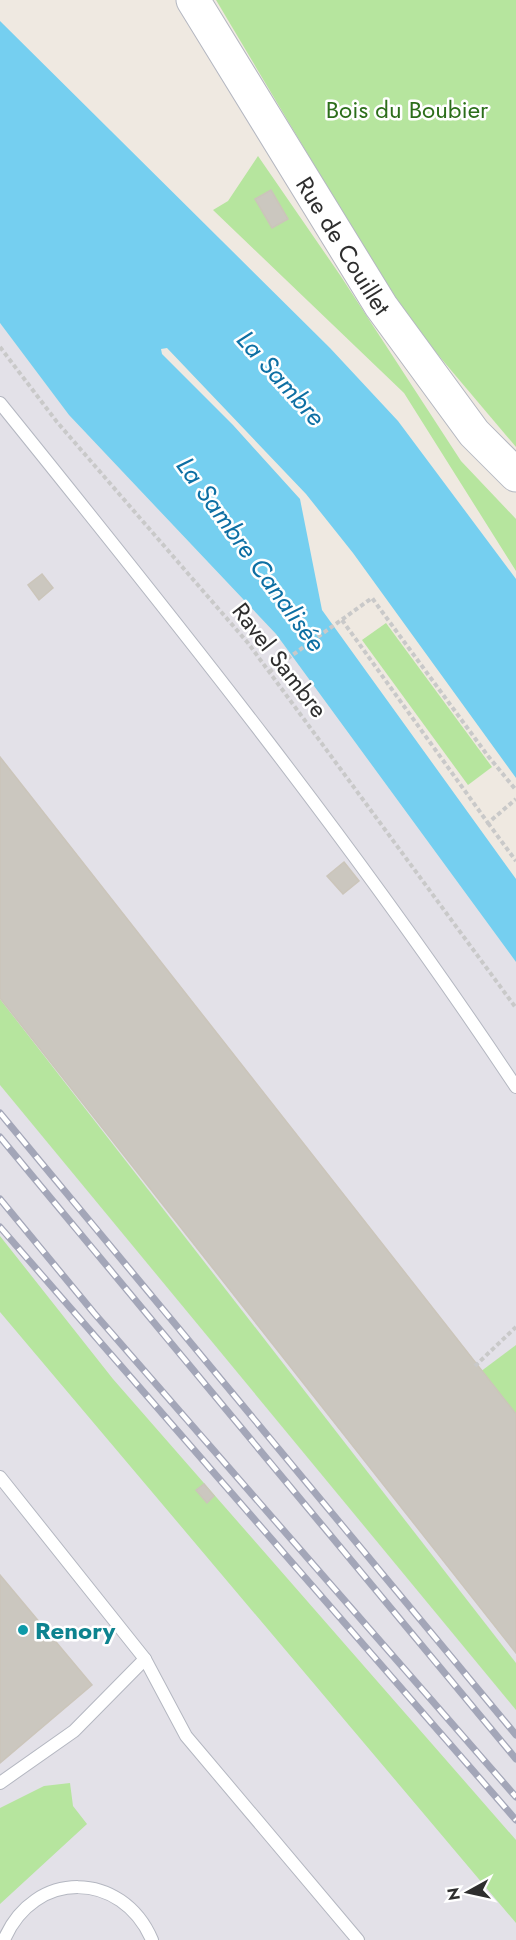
<svg xmlns="http://www.w3.org/2000/svg" width="516" height="1940" viewBox="0 0 516 1940" font-family="Jost,sans-serif">
	<style>
		.industrial { fill: #e3e1e8 }
		.green { fill: #b6e59e }
		.water { fill: #75cff0 }
		.building { fill: #cbc7bf; stroke: #cbc5ba; stroke-width: 1.5 }
		.lines { fill: none; stroke-linecap: round; stroke-linejoin: round }
		.lane-casing { stroke: #b4b7c1; stroke-width: 14 }
		.secondary-casing { stroke: #b4b7c1; stroke-width: 35 }
		.path { stroke: #c9c9c9; stroke-width: 4; stroke-dasharray: 4.5 3; stroke-linecap: butt }
		.lane { stroke: #fff; stroke-width: 12 }
		.secondary { stroke: #fff; stroke-width: 33 }
		.rail-casing { stroke: #a3a6b8; stroke-width: 7 }
		.rail { stroke: #fff; stroke-width: 4.5; stroke-dasharray: 14; stroke-linecap: butt }
		.culture-dot { fill: #0f9aa8; stroke: #fff; stroke-width: 2 }
		.labels { text-anchor: middle; dominant-baseline: central; stroke-width: 5; stroke-linejoin: round; paint-order: stroke }
		.park-label { font-size: 24px; fill: #2c6e1b; stroke: #fff }
		.street-label { font-size: 24px; fill: #2e2e2e; stroke: #fff }
		.culture-label { font-size: 24px; font-weight: bold; fill: #0d838f; stroke: #fff; text-anchor: start }
		.water-label { font-size: 26px; font-style: italic; fill: #0d6fa3; stroke: #fff }
	</style>
	<rect width="100%" height="100%" fill="#efe9e1"/>
	<!-- industrial -->
	<polygon class="industrial" points="0,323 69,415 276,634 516,962 516,1940 0,1940"/>
	<!-- green -->
	<g class="green">
		<polygon points="216,0 516,0 516,447 401,311"/>
		<polygon points="258,156 340,275 461,461 516,519 516,571 404,393 213,210 228,201"/>
		<polygon points="386,623 492,767 468,785 362,640"/>
		<polygon points="0,999 516,1663 516,1710 0,1085"/>
		<polygon points="0,1236 113,1379 516,1840 516,1923 0,1312"/>
		<polygon points="516,1345 516,1419 480,1372"/>
		<polygon points="70,1783 73,1806 87,1824 0,1904 0,1808 44,1786"/>
	</g>
	<!-- water -->
	<polygon class="water" points="0,21 330,348 398,421 516,579 516,778 353,553 306,494 167,348 161,349 162,354 233,425 300,499 322,610 516,879 516,962 276,634 69,415 0,323"/>
	<!-- building -->
	<g class="building">
		<polygon points="271,190 288,219 272,228 255,199"/>
		<polygon points="42,574 53,588 39,600 28,585"/>
		<polygon points="0,757 516,1414 516,1653 0,998"/>
		<polygon points="344,862 359,881 343,894 327,876"/>
		<polygon points="204,1484 214,1496 207,1503 196,1490"/>
		<polygon points="0,1575 92,1685 0,1763"/>
	</g>
	<g class="lines">
		<!-- lane casing -->
		<g class="lane-casing">
			<g id="lane">
				<path d="M0 403C180 626 358 849 516 1087"/>
				<polyline points="0,1477 145,1659 186,1736 358,1940"/>
				<polyline points="0,1783 74,1731 145,1659"/>
				<path d="M4 1940C34 1869 122 1870 152 1940"/>
			</g>
		</g>
		<!-- secondary casing -->
		<g class="secondary-casing">
			<g id="secondary">
				<path id="s1" d="M193 0 381 306 474 433 516 475"/>
			</g>
		</g>
		<!-- path -->
		<g class="path">
			<polyline points="0,347 57,422 248,643 516,1008"/>
			<polyline points="342,620 488,823 516,799"/>
			<polyline points="269,672 372,598 488,756 516,790"/>
			<polyline points="488,823 516,861"/>
			<polyline points="475,1366 516,1327"/>
		</g>
		<!-- lane -->
		<use href="#lane" class="lane"/>
		<!-- secondary -->
		<use href="#secondary" class="secondary"/>
		<!-- rail casing -->
		<g class="rail-casing">
			<g id="rail">
				<polyline points="0,1113 516,1735"/>
				<polyline points="0,1137 516,1759"/>
				<polyline points="0,1199 94,1313 516,1797"/>
				<polyline points="0,1227 516,1820"/>
			</g>
		</g>
		<!-- rail -->
		<use href="#rail" class="rail"/>
	</g>
	<!-- markers -->
	<circle class="culture-dot" cx="23" cy="1630" r="6"/>
	<g class="labels">
		<!-- park labels -->
		<g class="park-label">
			<text x="407" y="109">Bois du Boubier</text>
		</g>
		<!-- street labels -->
		<g class="street-label">
			<text stroke="none"><textPath href="#s1" startOffset="288">Rue de Couillet</textPath></text>
			<text transform="translate(280 660) rotate(52)">Ravel Sambre</text>
		</g>
		<!-- culture labels -->
		<g class="culture-label">
			<text x="35" y="1630">Renory</text>
		</g>
		<!-- water labels -->
		<g class="water-label">
			<text transform="translate(281 378) rotate(48)">La Sambre</text>
			<text transform="translate(251 554) rotate(54)">La Sambre Canalisée</text>
		</g>
	</g>
	<!-- north arrow -->
	<g transform="translate(468 1892) rotate(262)" stroke="#ffffff" stroke-width="4.5" paint-order="stroke">
	<path d="M0-4.5L10 22L0 15L-10 22Z" fill="#2e2e2e"/>
	<text y="-9" font-size="16" font-weight="bold" text-anchor="middle" fill="#2e2e2e">N</text>
	</g>
</svg>
